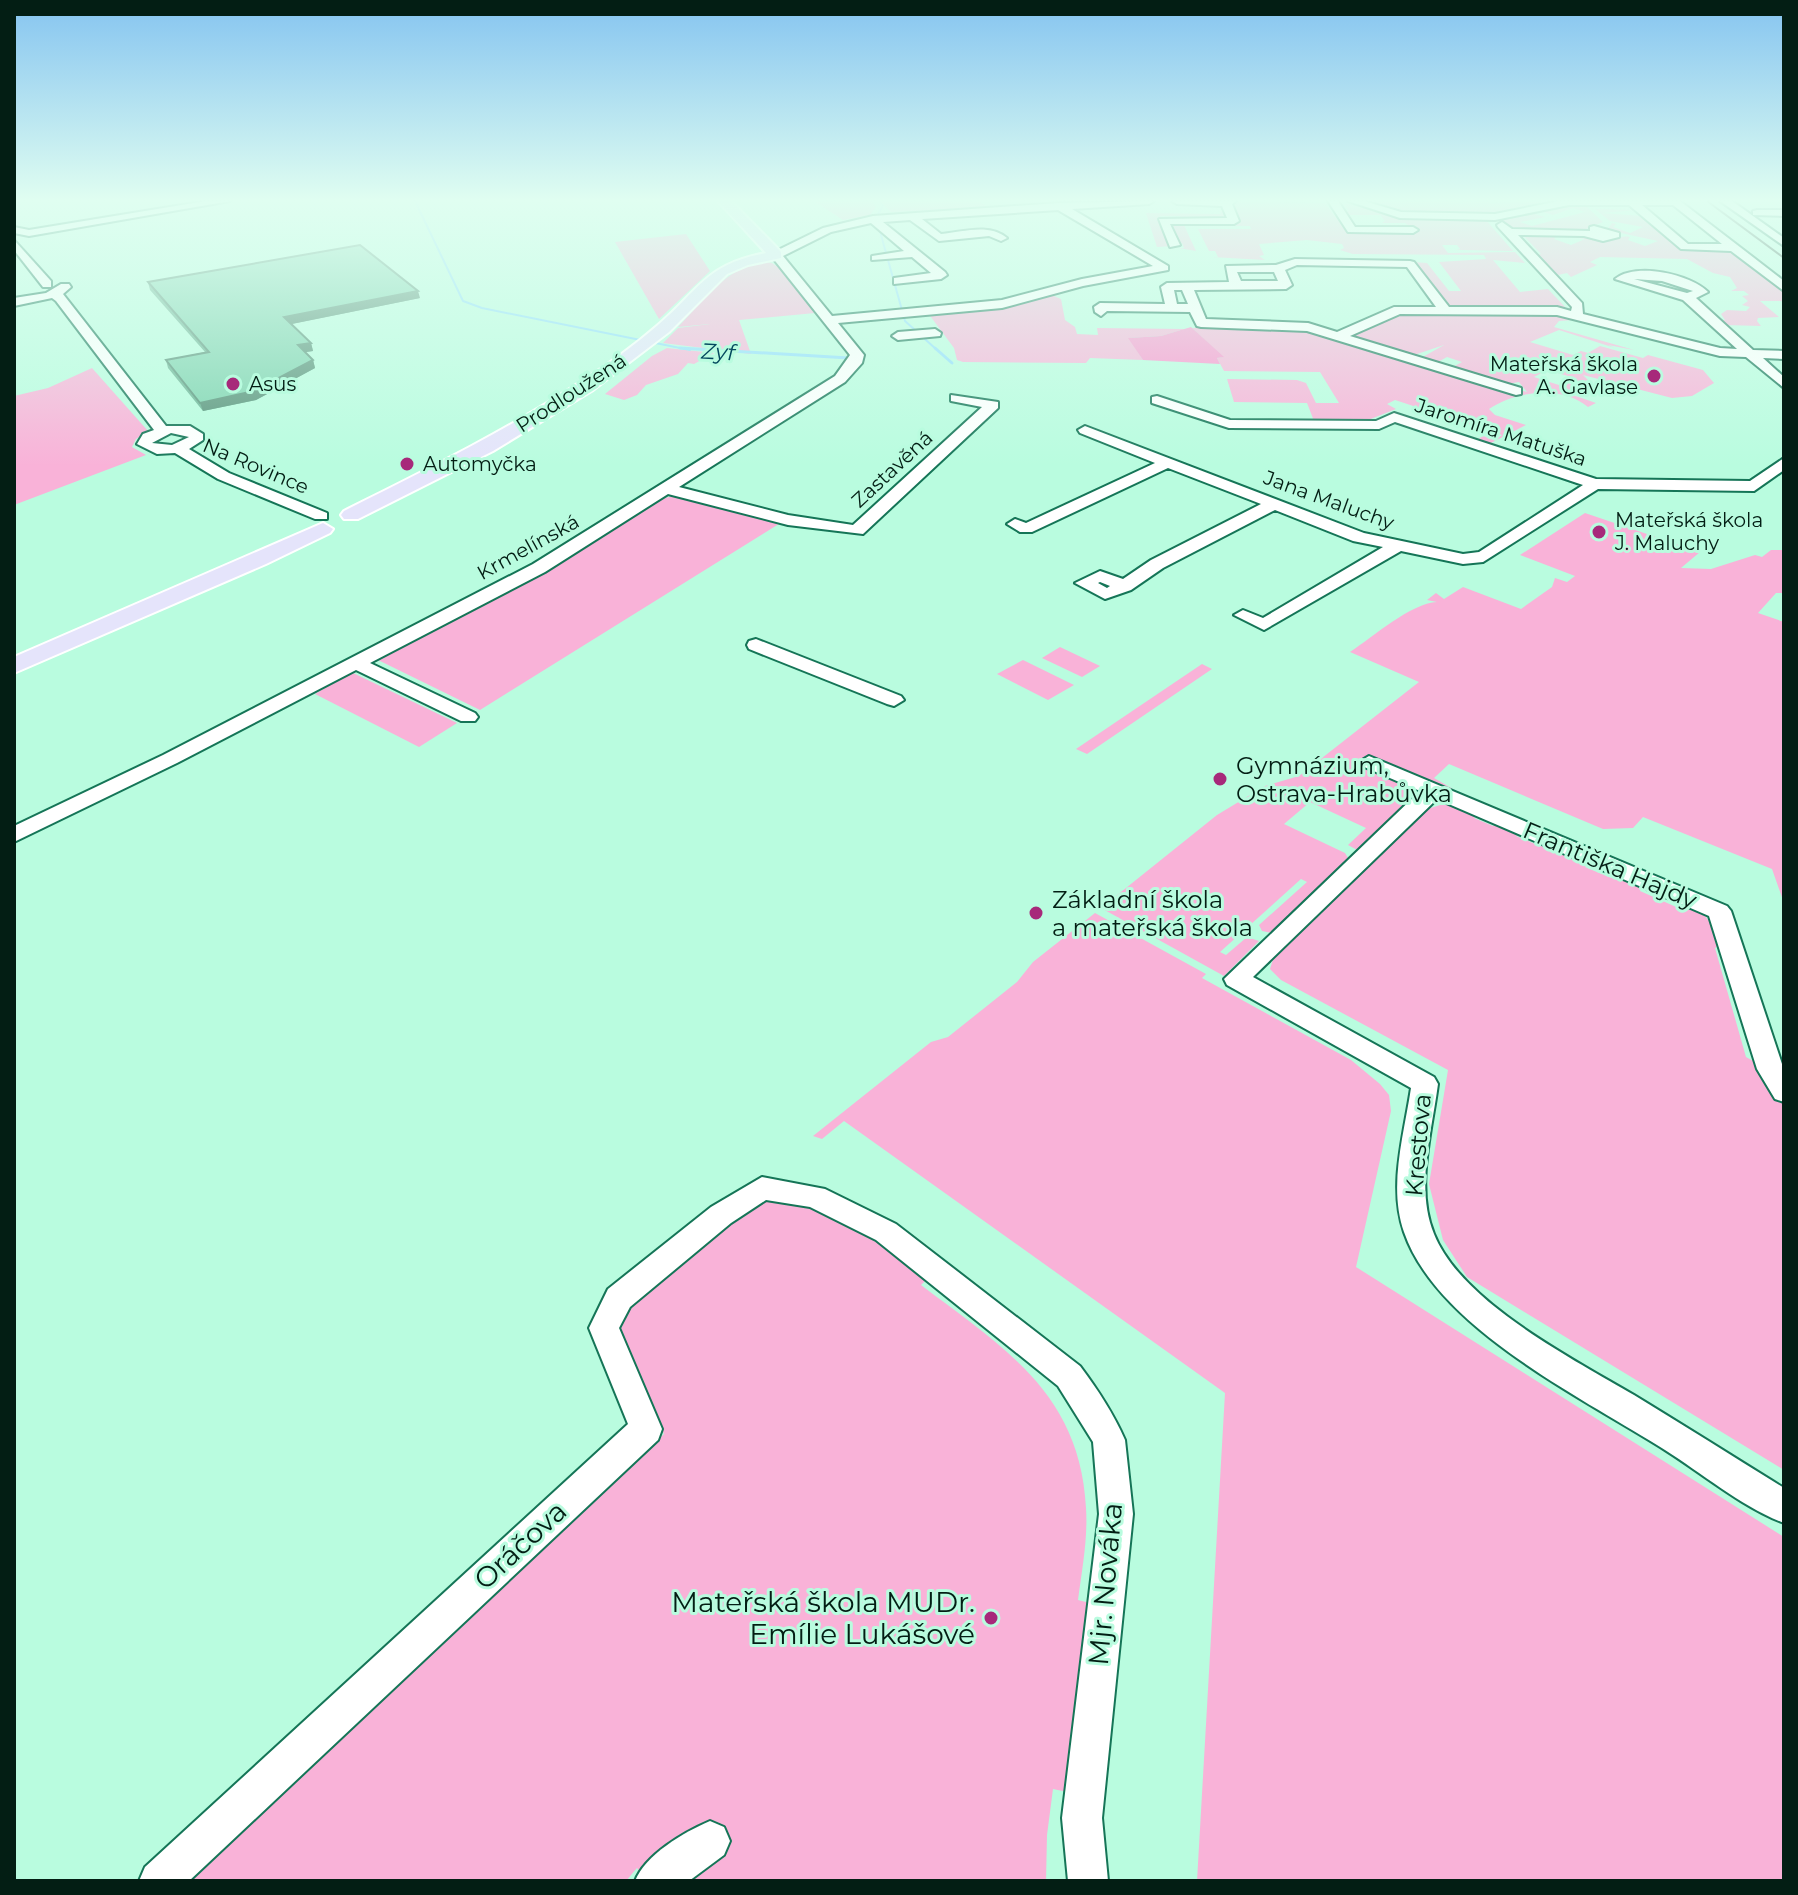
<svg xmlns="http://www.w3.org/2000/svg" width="1798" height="1895" viewBox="0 0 1798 1895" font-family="Montserrat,sans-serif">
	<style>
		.green { fill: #f9b2d8 }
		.forest { fill: #fd92ce }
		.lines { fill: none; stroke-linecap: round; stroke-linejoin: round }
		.stream-far1 { stroke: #90ddfd; stroke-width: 2 }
		.stream { stroke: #90ddfd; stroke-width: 3 }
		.minor-casing { stroke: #157557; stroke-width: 4 }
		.major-casing { stroke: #fff; stroke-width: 4 }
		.minor { fill: #fff; fill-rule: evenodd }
		.major { fill: #e5e4fb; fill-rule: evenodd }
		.tram { stroke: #2c5042; stroke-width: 2 }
		.wall { fill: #6db698 }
		.shaded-wall { fill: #59947c }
		.building { fill: #7fd4b1; stroke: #59947c; stroke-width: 2 }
		.poi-dot { fill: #a7297a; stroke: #b9fcdf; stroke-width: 3 }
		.labels { text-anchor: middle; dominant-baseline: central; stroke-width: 6; stroke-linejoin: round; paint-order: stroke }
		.far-poi-label { font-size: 20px; fill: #031e14; stroke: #b9fcdf; text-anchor: start }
		.far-street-label { font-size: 20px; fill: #031e14; stroke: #b9fcdf }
		.far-water-label { font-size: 22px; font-style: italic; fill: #04495e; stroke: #b9fcdf }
		.poi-label { font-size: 24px; fill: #031e14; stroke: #b9fcdf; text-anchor: start }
		.street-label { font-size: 24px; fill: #031e14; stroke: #b9fcdf }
		.near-street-label { font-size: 28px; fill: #031e14; stroke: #b9fcdf }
		.near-poi-label { font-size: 28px; fill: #031e14; stroke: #b9fcdf; text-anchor: end }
	</style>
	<rect width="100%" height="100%" fill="#b9fcdf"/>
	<!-- green -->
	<g class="green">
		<polygon points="814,201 872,201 876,207 870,215 843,220"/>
		<polygon points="880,201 979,201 988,207 891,212"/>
		<path d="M1360 201H1456L1462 204 1461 201H1493L1488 203 1560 201C1491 218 1428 222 1360 201Z"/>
		<polygon points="1233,202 1325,203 1346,231 1353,232 1417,231 1405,223 1382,223 1385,221 1380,215 1346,215 1342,212 1349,211 1344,204 1355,204 1394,215 1485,219 1513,251 1461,250 1456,249 1460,249 1457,245 1442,245 1448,253 1515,252 1525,263 1493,260 1520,292 1548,289 1567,309 1450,307 1445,304 1413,262 1427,263 1449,291 1461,291 1439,262 1486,259 1484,255 1353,254 1340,250 1344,248 1342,244 1307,240 1259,244 1264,255 1259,256 1265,260 1212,257 1218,257 1215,251 1209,251 1198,229 1251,229 1250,226 1184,225 1196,251 1179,248 1184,248 1182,243 1175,243 1170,223 1239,222 1230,204"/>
		<polygon points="1564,204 1585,205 1603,222 1581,231 1516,231 1501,220 1531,213 1545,217 1520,222 1532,226 1585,212 1573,208 1553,215 1540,211"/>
		<path d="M1595 209 1636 210 1602 213 1642 216 1682 250H1733L1784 290V303L1781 301H1760L1779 317 1758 318 1757 321 1761 326 1725 325 1720 320H1725L1721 314 1727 310 1746 311 1750 307 1742 305 1748 301 1742 296 1749 295 1744 291H1731L1737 288 1730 277 1713 273 1687 259 1600 257 1590 262 1597 265 1571 277 1567 273 1558 275 1542 258 1534 255 1541 254 1521 233 1557 236 1554 239 1571 245 1585 239 1554 234C1571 234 1586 238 1603 239 1613 240 1620 235 1630 237L1628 240 1645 246 1658 241 1607 230 1612 223 1616 224 1613 227 1630 233 1643 227 1610 221Z"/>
		<polygon points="1220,211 1227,211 1231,218 1181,220 1180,216 1160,216 1173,246 1157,247 1146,213 1221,214"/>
		<polygon points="686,234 710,271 659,319 615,242"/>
		<path d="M762 261 772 263 779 268 815 313 739 320 751 354 663 343 678 328 710 324 678 327C705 299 724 270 762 261Z"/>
		<polygon points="1049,294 1061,299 1065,320 1075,327 1077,334 1098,335 1097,328 1185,329 1161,336 1129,338 1143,360 1090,358 1086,363 963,362 957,360 954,348 928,313 1016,305"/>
		<path d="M1538 312 1585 319 1559 321 1554 327 1634 350 1608 345 1615 348 1559 330 1530 342 1573 355 1581 351 1588 353 1600 346 1643 358 1648 355 1703 370 1714 383 1692 396 1672 398 1583 375 1588 380 1580 384 1571 382 1575 378 1547 370 1534 377 1562 386 1568 383 1577 386 1564 392 1596 403 1588 407C1561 385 1516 391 1489 409L1495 415 1526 425 1489 444 1477 440 1483 436 1495 440 1502 435 1395 400 1387 404 1396 409 1363 422 1314 421 1307 403 1234 402 1227 379 1297 380 1306 383 1316 403H1339L1320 372 1224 371 1217 358 1223 357 1192 328 1296 326 1527 392 1519 382 1507 384 1448 366 1453 367 1462 362 1447 357 1438 362 1441 364 1421 358 1444 345 1411 356 1351 335 1396 314Z"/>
		<polygon points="667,348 714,353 694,364 688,363 678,374 646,385 637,395 624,400 605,394 652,356"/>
		<polygon points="92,368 148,431 136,439 132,447 146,455 14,505 14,396 48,388"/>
		<polygon points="678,495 782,522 480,710 376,659 543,572 665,498"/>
		<path d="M1585 513 1700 552 1681 568 1711 569 1755 555 1762 557 1771 550H1784V593H1776L1758 613 1784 622V903L1772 869 1643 817 1633 828 1603 829 1449 764 1434 778 1453 789 1400 780 1409 786 1415 797 1359 851 1348 845 1366 828 1310 802 1284 824 1345 853 1350 861 1272 933 1262 931 1259 925 1307 882 1301 879 1220 952 1226 955 1247 937 1259 941 1224 976 1101 908 1217 815 1265 786 1299 776 1419 682 1350 652C1373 637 1411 603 1437 602L1427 600 1436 593 1444 599 1463 587 1521 609 1552 587 1555 578 1567 582 1575 576 1520 555Z"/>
		<polygon points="1060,647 1100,666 1082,677 1042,658"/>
		<polygon points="1023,660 1074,685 1048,700 997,674"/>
		<polygon points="1202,664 1212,669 1087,754 1076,749"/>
		<polygon points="351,672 457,723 419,747 315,694"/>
		<polygon points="1440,805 1454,805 1478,813 1474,818 1493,826 1498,822 1520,832 1516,836 1535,844 1540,840 1589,861 1585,867 1611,878 1615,873 1644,886 1640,891 1683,910 1688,905 1705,916 1725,942 1715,948 1746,1057 1762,1066 1784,1101 1784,1470 1467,1277 1443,1240 1429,1184 1448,1070 1281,980 1270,969 1274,956 1425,810"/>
		<polygon points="1095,913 1206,974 1202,978 1351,1060 1380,1084 1389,1095 1391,1111 1356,1267 1784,1537 1784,1881 1197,1881 1225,1393 844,1121 822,1139 813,1136 931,1042 948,1037 1017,982 1033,962"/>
		<path d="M783 1198 848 1219 931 1275 921 1285C1004 1348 1080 1393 1086 1508 1088 1539 1082 1569 1078 1600L1094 1604 1072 1793 1053 1789 1047 1835 1046 1881H649L637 1868 626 1881H178L664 1434 621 1351 619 1325 634 1293 761 1200Z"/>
	</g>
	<!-- forest -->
	<polygon class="forest" points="1191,327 1224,357 1217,358 1220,364 1143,360 1128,338 1161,336"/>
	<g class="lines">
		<!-- stream-far1 -->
		<g class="stream-far1">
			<polyline points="415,201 463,301 482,308 690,350"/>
			<polyline points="879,201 883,206 876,217 905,321 937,350"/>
		</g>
		<!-- stream -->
		<g class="stream">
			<polyline points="680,348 849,358"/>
			<polyline points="935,348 952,363"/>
		</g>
		<!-- minor casing -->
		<g class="minor-casing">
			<g id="minor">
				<polygon points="206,201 230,201 29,236 14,233 14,227 29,230"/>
				<path d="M1154 201 1149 204 1072 209 1168 266V270L1083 286 1002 308 838 323 864 355 862 363 845 382 679 487 788 515 853 525 982 407 951 401V395L998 402V408L863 534 788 525 668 494 545 572 370 663 475 713 478 717 475 721H461L356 670 177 763 14 842V826L163 755 533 564 835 376 850 355 772 257V253L823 228 873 216 1059 203ZM1058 210 1153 266 1082 279 1002 300 832 316 783 256 831 232 871 223 904 251 872 256V260L912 257 931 273 894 278V284L941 279 947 275 945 272 883 222 910 220 939 241 989 236 1001 241 1007 238C989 223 963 232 941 234L922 219Z"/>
				<polygon points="1172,201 1236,201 1232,204 1239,221 1234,224 1170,224 1180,245 1170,247 1159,219 1227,218 1222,206 1177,204"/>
				<polygon points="1328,201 1338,201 1355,227 1413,227 1418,230 1413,233 1348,232"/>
				<path d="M1348 201H1364L1401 212 1495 214 1559 201H1680L1784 281V291L1731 251 1681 249 1629 205H1569L1495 220 1400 218ZM1642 205H1673L1722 244H1688Z"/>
				<polygon points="1720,201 1732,201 1784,238 1784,246"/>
				<polygon points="1757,210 1784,210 1784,216 1753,215 1753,211"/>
				<path d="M1502 222 1512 229 1590 231V227L1594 226 1619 233V237L1603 241 1584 236 1518 235 1582 303 1583 314 1720 348 1737 349 1683 300 1615 279C1636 262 1690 274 1708 292L1696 298 1753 350 1784 351V359L1763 358 1784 377V388L1746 357 1720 356 1557 315 1400 314 1350 336 1521 388V394L1516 395 1307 331 1201 327 1197 326 1190 312 1107 311 1101 316 1095 312 1094 307 1100 303 1165 304 1161 287 1167 283 1229 282 1226 266 1276 265 1295 259 1410 261 1414 262 1449 307H1557L1571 311 1572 307 1498 227 1497 225ZM1297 265 1407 267 1436 307H1394L1337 332 1308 323 1206 319 1194 290 1286 289 1292 285 1285 270ZM1237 272H1274L1278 281H1241ZM1634 279 1662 281 1693 291 1687 293ZM1174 290H1182L1188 304H1177Z"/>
				<polygon points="14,240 51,281 51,287 43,287 14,250"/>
				<path d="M61 284H69L71 287 63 294 166 426H190L203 434V440L189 449 229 473 327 513V519H315L218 479 175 453 157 454 137 444 143 434 154 430 56 301 52 298 14 306V298L46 293ZM171 433 189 437 172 445 152 443Z"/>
				<polygon points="935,329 941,333 940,336 898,340 892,336 898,332"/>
				<path d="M1157 396 1230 420 1376 421 1394 413 1596 479 1750 481 1784 458V470L1754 491 1598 489 1483 562 1463 564 1401 551 1264 630 1234 615 1243 610 1263 618 1383 547 1353 541 1275 510 1163 568 1131 590 1105 599 1075 583 1100 571 1123 579 1151 560 1261 504 1168 468 1032 532H1020L1007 524 1015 519 1026 523 1155 463 1080 433 1078 430 1085 426 1364 533 1463 554 1479 552 1583 485 1395 422 1379 429 1229 428 1152 403V397ZM1100 582 1110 586 1107 588 1098 583Z"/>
				<polygon points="756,639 901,696 904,700 894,706 887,704 749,649 747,645 749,641"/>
				<path d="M1369 756 1727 906 1731 911 1784 1070V1102L1775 1099 1757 1069 1709 916 1437 799 1253 977 1434 1077 1438 1084C1432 1131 1415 1188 1434 1234 1461 1302 1573 1359 1634 1395 1685 1426 1734 1457 1784 1488V1523C1742 1507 1703 1474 1665 1450 1583 1398 1437 1328 1404 1232 1388 1186 1404 1135 1411 1088L1227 985 1224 979 1420 791 1362 766 1359 762Z"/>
				<path d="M762 1177 825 1189 896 1224 1080 1366C1098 1390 1113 1413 1125 1440L1133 1514 1102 1818 1108 1881H1068L1062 1818 1099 1514 1093 1442 1058 1386 876 1240 810 1207 766 1200 731 1223 630 1307 619 1328 662 1429 658 1440 189 1881H139L145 1867 628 1424 589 1328 608 1289 711 1207Z"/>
				<path d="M710 1821 724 1827 730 1841 724 1855 689 1881H635C645 1855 684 1832 710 1821Z"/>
			</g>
		</g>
		<!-- major casing -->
		<g class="major-casing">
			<g id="major">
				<path d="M718 201H731L781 252V258L748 265 727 274 669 332 593 390 493 451 358 519H344L341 515 344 511C424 471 504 432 579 383 606 366 634 346 658 325 700 289 706 264 766 253Z"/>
				<polygon points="323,523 333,529 330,533 266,564 14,673 14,657"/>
			</g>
		</g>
		<!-- minor -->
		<use href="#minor" class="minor"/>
		<!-- major -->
		<use href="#major" class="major"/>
		<!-- tram -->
		<polyline class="tram" points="1707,201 1784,258"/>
	</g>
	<!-- wall -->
	<polygon class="wall" points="148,282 420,298 291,324 311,343 313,351 305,352 313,360 315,368 256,400 203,411 168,368 166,360 205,352 150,290"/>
	<!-- shaded-wall -->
	<g class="shaded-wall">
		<polygon points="418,291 420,298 287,325 284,317"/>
		<polygon points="311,343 313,351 300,353 298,345"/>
		<polygon points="313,360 315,368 256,400 203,411 200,403"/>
	</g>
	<!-- building -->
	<polygon class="building" points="360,245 418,291 284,317 311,343 298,345 313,360 254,391 200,403 166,360 209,352 148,282"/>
	<!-- sky -->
	<linearGradient id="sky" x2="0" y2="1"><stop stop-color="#85c4f0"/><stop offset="0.43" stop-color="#e0fef1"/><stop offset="1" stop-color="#e0fef1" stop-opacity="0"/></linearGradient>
	<rect width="1798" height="466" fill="url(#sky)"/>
	<!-- markers -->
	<g class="poi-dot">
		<circle cx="1654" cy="376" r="8"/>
		<circle cx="233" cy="384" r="8"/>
		<circle cx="407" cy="464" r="8"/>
		<circle cx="1599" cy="532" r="8"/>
		<circle cx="1220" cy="779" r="8"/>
		<circle cx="1036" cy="913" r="8"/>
		<circle cx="991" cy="1618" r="8"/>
	</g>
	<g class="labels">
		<!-- far-poi labels -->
		<g class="far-poi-label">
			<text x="1638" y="364" text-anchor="end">Mateřská škola<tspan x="1638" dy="23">A. Gavlase</tspan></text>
			<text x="249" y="384">Asus</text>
			<text x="423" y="464">Automyčka</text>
			<text x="1615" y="520">Mateřská škola<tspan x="1615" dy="23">J. Maluchy</tspan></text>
		</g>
		<!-- far-street labels -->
		<g class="far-street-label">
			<text transform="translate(571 393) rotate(-33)">Prodloužená</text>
			<text transform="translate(1501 432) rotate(18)">Jaromíra Matuška</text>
			<text transform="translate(256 466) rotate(23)">Na Rovince</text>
			<text transform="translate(892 469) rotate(-43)">Zastavěná</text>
			<text transform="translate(1329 500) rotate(20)">Jana Maluchy</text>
			<text transform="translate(528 547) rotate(-29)">Krmelínská</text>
		</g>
		<!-- far-water labels -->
		<g class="far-water-label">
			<text transform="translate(718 352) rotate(3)">Zyf</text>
		</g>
		<!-- poi labels -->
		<g class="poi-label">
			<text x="1236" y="765">Gymnázium,<tspan x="1236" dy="28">Ostrava-Hrabůvka</tspan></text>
			<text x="1052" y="899">Základní škola<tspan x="1052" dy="28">a mateřská škola</tspan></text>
		</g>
		<!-- street labels -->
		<g class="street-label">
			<text transform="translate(1610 865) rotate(23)">Františka Hajdy</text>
			<text transform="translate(1418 1145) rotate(-85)">Krestova</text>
		</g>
		<!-- near-street labels -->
		<g class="near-street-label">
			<text transform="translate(520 1545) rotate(-43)">Oráčova</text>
			<text transform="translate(1105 1584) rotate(-85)">Mjr. Nováka</text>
		</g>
		<!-- near-poi labels -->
		<g class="near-poi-label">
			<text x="975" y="1602">Mateřská škola MUDr.<tspan x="975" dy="32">Emílie Lukášové</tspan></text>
		</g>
	</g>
	<!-- border -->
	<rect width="1798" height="1895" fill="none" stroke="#031e14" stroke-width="32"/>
</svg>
